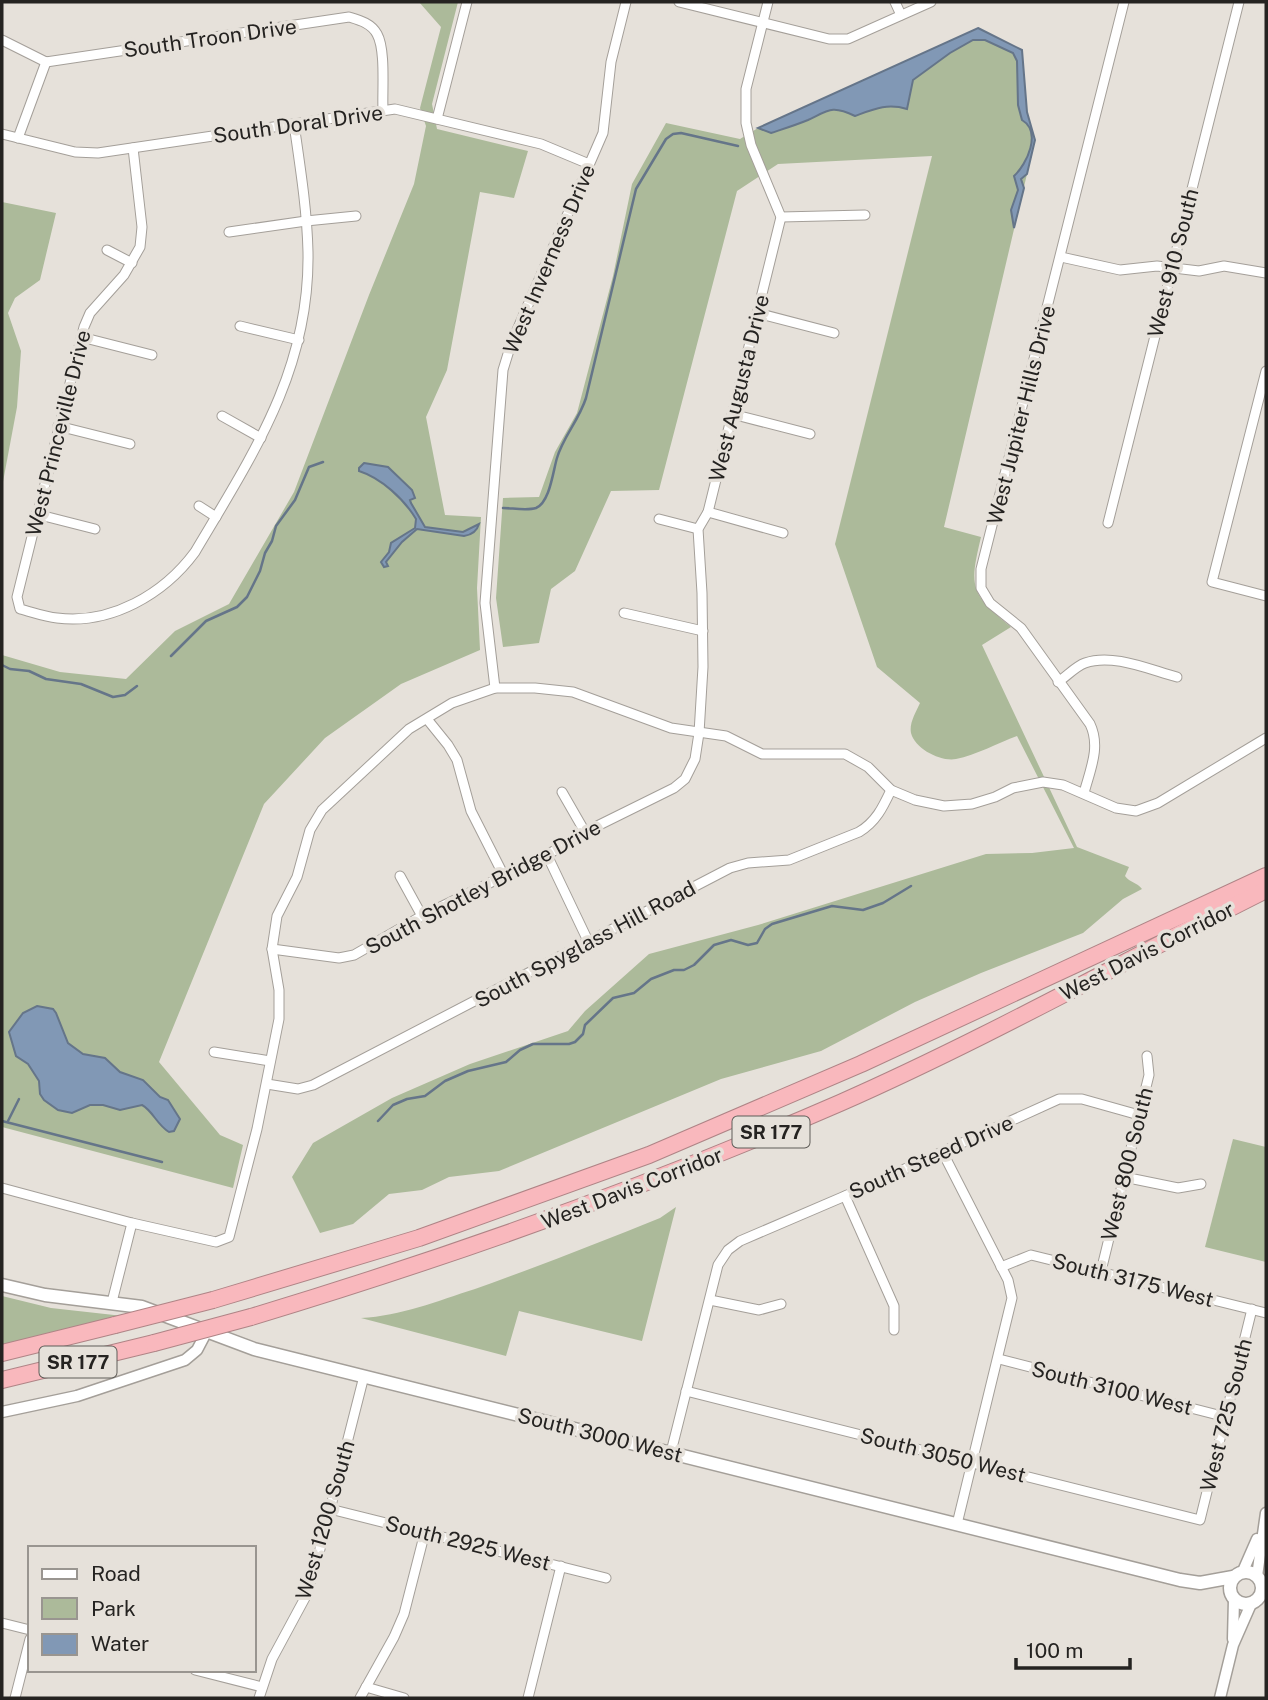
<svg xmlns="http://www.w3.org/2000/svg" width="1268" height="1700" viewBox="0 0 1268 1700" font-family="'Public Sans',sans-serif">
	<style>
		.green { fill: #acba9a }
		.water { fill: #8198b5; stroke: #657589; stroke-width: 2 }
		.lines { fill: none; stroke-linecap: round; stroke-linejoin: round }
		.stream { stroke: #657589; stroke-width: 2.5 }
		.minor-casing { stroke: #a49f99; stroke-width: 11 }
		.tertiary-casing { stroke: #a49f99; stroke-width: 13 }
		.secondary-casing { stroke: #a49f99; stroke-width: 15 }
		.motorway-casing { stroke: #af8486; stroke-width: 18 }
		.minor { stroke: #fff; stroke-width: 9 }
		.tertiary { stroke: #fff; stroke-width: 10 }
		.secondary { stroke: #fff; stroke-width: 12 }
		.motorway { stroke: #f9b8bd; stroke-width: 16 }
		.motorway-bridge-casing { stroke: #af8486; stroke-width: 18; stroke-linecap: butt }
		.motorway-bridge { stroke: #f9b8bd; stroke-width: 16 }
		.labels { text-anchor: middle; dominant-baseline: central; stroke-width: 7; stroke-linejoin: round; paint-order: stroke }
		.shield { fill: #e6e1da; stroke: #5f5c58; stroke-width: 2 }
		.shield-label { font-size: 19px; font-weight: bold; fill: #252321 }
		.street-label { font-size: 21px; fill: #252321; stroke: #e6e1da }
	</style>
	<rect width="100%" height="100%" fill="#e6e1da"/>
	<!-- green -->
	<g class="green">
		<polygon points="419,2 458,2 432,104 437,129 528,151 514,198 480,192 447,370 426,417 445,515 481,517 477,588 480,650 401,684 325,738 264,804 159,1062 220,1135 243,1145 233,1188 2,1127 2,655 60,672 126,679 175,631 229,604 294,492 369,295 414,184 426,126 420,108 441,27"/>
		<path d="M978 28 1022 50 1027 112 1035 140 944 527 981 537C969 587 970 594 1011 627L982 645 1077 847 1129 867 1125 876C1130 883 1137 882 1142 889L1123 899 1083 933 981 973 915 1002 821 1051 721 1079 499 1171 449 1177 422 1190 389 1194 353 1224 320 1233 292 1177 313 1143 392 1098 470 1064 568 1031 585 1011 649 954 758 925 986 854 1032 853 1074 848 1017 736C998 743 976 755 956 759 941 762 915 749 911 733 909 723 916 712 920 703L877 667 835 544 932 156 778 164 737 191 659 490 611 491 575 571 551 589 539 643 503 647 496 598 503 498 539 497 555 452 577 413 613 276 632 184 666 123 740 139 758 128Z"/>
		<polygon points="2,202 56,213 40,280 15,298 8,313 21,351 17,407 2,487"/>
		<polygon points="1233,1139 1266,1147 1266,1262 1205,1247"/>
		<path d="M676 1207 642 1341 519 1311 506 1356 361 1318C401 1316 437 1301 475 1289 537 1267 598 1243 660 1218Z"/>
		<polygon points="2,1296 51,1308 123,1316 2,1345"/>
	</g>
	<!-- water -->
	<g class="water">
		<path d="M978 28 1022 50 1027 112 1035 140 1027 174 1021 179 1024 188 1014 228 1011 210 1018 190 1014 176C1027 164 1042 132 1022 120L1018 105 1017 61 1013 53 985 40H973L950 53 913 80 907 109C887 103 874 109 855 116 832 105 829 110 808 120 796 125 783 129 771 133L758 128Z"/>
		<path d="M364 463 388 467 412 490 415 498 410 500 411 503 425 527 463 532 479 524C477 531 471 535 464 536L417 529 402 542 386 562 388 566 384 567 381 562 389 552 391 543 415 528 416 519C404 499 381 478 359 471V468Z"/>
		<path d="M37 1006 53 1009 56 1013 68 1043 83 1054 105 1058 120 1072 143 1080 160 1097 168 1100 180 1119 174 1131 169 1132C157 1125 153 1111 142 1105L120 1110 103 1105H90L72 1113 58 1110 44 1100 40 1094 39 1081 28 1064 16 1056 9 1032 23 1013Z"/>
	</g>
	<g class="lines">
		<!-- stream -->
		<g class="stream">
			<path d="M503 508C512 508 527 511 536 508 550 502 553 471 557 458 563 437 579 420 586 398L636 189 666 139 673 134 681 133 738 146"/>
			<polyline points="171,656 206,621 237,607 247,597 260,571 265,553 272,541 276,526 295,500 309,467 323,462"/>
			<polyline points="2,665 10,669 29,671 46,679 81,684 113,697 125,695 137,686"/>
			<polyline points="2,1121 162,1162"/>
			<polyline points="8,1121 19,1099"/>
			<polyline points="378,1121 393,1105 407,1099 425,1096 445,1081 468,1071 506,1062 520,1050 533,1044 569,1044 575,1042 583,1034 585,1025 613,998 634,993 651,979 674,970 684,970 694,965 714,945 731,940 748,945 757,943 765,929 772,924 832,906 863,910 883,903 911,886"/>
		</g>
		<!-- minor casing -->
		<g class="minor-casing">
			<g id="minor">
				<polyline points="679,2 829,39 848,39 931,2"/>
				<polyline points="895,2 901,15"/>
				<polyline points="2,40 46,62"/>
				<path d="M46 62 349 17C359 20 371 23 377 34 386 50 382 91 383 111"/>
				<polyline points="437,119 467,2"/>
				<polyline points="2,134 75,152 98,153 395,109 541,144 589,164"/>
				<polyline points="18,138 46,62"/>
				<path d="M133 148 142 227 140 247 124 275 90 313 84 327 17 597 20 609C32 612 45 617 57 618 111 625 164 594 195 552 253 454 310 370 308 252 307 209 300 166 294 124"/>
				<polyline points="781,217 865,215"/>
				<polyline points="229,232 306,221 356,216"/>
				<polyline points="107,250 132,263"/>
				<polyline points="1061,257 1120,270 1157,266 1199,271 1224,266 1266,273"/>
				<polyline points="757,313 834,333"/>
				<polyline points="240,326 299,340"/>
				<polyline points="81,337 152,355"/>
				<polyline points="1266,371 1212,582 1266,596"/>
				<polyline points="732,414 810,434"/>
				<polyline points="222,416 261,438"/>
				<polyline points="58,426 130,444"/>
				<polyline points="199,506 216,517"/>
				<polyline points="708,512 783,533"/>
				<polyline points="36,514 95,529"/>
				<polyline points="659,519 698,529"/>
				<polyline points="1108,523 1239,2"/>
				<polyline points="624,613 703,631"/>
				<path d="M1058 682C1067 676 1076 666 1085 663 1113 653 1150 670 1177 677"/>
				<polyline points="495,688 485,603 503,370 511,344 603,133 611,62 626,2"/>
				<polyline points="427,719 448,745 457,760 471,811 504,876"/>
				<polyline points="562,792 585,832"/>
				<path d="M1084 793C1090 770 1101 747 1090 724L1021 628 990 603 981 588V569L1124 2"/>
				<polyline points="547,855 589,943"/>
				<polyline points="400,876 422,916"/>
				<polyline points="272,949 339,958 354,955 422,916 547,855 585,832 674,788 685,779 695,759 699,733 703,667 702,593 698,529 708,512 781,217 751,145 746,123 746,89 768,2"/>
				<polyline points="214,1052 270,1061"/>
				<path d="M267 1084 298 1089 313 1085 730 868 748 863 789 860 859 832C876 822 883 807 891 790"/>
				<polyline points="943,1153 1008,1280 1012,1298 957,1524"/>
				<polyline points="1124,1177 1178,1188 1201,1184"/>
				<polyline points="2,1188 132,1223 216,1242 229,1237 257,1129 279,1019 279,990 272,949 277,916 297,877 310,830 322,810 409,729 452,703 495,688 535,688 573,692 671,728 726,736 762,754 845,754 868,767 891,790 915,800 944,806 972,804 995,797 1013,788 1043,782 1063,785 1116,808 1136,811 1158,803 1266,738"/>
				<polyline points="845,1196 894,1306 894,1330"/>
				<polyline points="1001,1267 1031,1255 1266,1313"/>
				<polyline points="1101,1271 1149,1075 1147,1056"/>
				<polyline points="710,1300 759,1310 781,1304"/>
				<polyline points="112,1302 132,1223"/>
				<polyline points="999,1359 1226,1417"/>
				<polyline points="686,1391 1200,1520 1252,1309"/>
				<polyline points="671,1452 718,1265 728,1250 740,1241 845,1196 1059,1099 1082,1099 1139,1115"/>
				<polyline points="330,1509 606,1578"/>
				<polyline points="2,1623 30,1630"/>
				<polyline points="195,1670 262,1687"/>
				<polyline points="366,1687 404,1698"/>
				<polyline points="15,1698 30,1639"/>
				<polyline points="259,1698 272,1659 306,1596 320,1549 364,1376"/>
				<polyline points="360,1698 394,1637 404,1614 425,1532"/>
				<polyline points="528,1698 561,1566"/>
			</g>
		</g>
		<!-- tertiary casing -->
		<g class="tertiary-casing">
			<g id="tertiary">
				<polyline points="2,1412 77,1396 185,1360 197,1350 207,1331"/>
				<polyline points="1243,1571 1257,1539"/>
				<polyline points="1257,1576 1266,1513"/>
				<polyline points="1233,1639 1234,1599"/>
				<polyline points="1220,1698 1233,1645 1251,1604"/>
			</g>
		</g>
		<!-- secondary casing -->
		<g class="secondary-casing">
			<g id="secondary">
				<polyline points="2,1285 45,1295 142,1307 254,1349 1180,1580 1200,1583 1233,1577"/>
				<circle cx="1246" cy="1588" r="16"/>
			</g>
		</g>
		<!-- motorway casing -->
		<g class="motorway-casing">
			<g id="motorway">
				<polyline points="213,1300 419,1238 649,1155 861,1064 1266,876"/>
				<path d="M251 1317C453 1256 647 1187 840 1103 985 1039 1124 961 1266 890"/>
				<polyline points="2,1353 115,1325"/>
				<polyline points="2,1380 154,1343"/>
			</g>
		</g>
		<!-- minor -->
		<use href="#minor" class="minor"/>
		<!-- tertiary -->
		<use href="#tertiary" class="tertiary"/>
		<!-- secondary -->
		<use href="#secondary" class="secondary"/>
		<!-- motorway -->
		<use href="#motorway" class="motorway"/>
		<!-- motorway-bridge casing -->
		<g class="motorway-bridge-casing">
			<g id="motorway-bridge">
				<polyline points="115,1325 213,1300"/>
				<polyline points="154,1343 251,1317"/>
			</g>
		</g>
		<!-- motorway-bridge -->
		<use href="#motorway-bridge" class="motorway-bridge"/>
	</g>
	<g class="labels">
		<!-- shield labels -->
		<g class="shield">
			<rect x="732.5" y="1116.5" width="77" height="31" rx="5"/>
			<rect x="39.5" y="1346.5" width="77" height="31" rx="5"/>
		</g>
		<g class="shield-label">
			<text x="771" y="1132">SR 177</text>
			<text x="78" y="1362">SR 177</text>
		</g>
		<!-- street labels -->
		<g class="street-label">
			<text transform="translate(210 38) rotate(-8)">South Troon Drive</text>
			<text transform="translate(298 124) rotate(-8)">South Doral Drive</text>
			<text transform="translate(549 259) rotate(-67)">West Inverness Drive</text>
			<text transform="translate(1173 263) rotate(-76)">West 910 South</text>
			<text transform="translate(739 388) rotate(-76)">West Augusta Drive</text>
			<text transform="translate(1021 415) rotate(-76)">West Jupiter Hills Drive</text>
			<text transform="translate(58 433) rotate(-76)">West Princeville Drive</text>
			<text transform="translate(483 887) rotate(-28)">South Shotley Bridge Drive</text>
			<text transform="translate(585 944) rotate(-28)">South Spyglass Hill Road</text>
			<text transform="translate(1147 951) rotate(-27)">West Davis Corridor</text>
			<text transform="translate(931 1157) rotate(-24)">South Steed Drive</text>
			<text transform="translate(1127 1164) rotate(-76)">West 800 South</text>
			<text transform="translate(632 1188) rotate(-21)">West Davis Corridor</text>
			<text transform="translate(1133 1280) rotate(14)">South 3175 West</text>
			<text transform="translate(1112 1388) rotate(14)">South 3100 West</text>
			<text transform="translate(1226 1415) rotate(-76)">West 725 South</text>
			<text transform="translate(600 1435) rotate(14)">South 3000 West</text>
			<text transform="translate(943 1455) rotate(14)">South 3050 West</text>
			<text transform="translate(325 1520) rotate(-74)">West 1200 South</text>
			<text transform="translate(468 1543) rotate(14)">South 2925 West</text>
		</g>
	</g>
	<!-- border -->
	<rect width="1268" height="1700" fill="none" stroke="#252321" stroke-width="7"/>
	<!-- legend -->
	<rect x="28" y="1546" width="228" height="126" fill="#e6e1da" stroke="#999590" stroke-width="2"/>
	<rect x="42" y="1569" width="35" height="10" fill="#ffffff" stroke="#999590" stroke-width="2"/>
	<text x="91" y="1581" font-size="21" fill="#252321">Road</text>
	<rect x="42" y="1598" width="35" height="21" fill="#acba9a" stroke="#999590" stroke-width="2"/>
	<text x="91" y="1616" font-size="21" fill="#252321">Park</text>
	<rect x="42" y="1634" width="35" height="21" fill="#8198b5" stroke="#999590" stroke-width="2"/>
	<text x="91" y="1651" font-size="21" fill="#252321">Water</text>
	<!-- scale -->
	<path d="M1016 1658v10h114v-10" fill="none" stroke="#252321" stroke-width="3.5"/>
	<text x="1026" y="1658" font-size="21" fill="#252321" stroke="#e6e1da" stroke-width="5" paint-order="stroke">100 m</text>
</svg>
